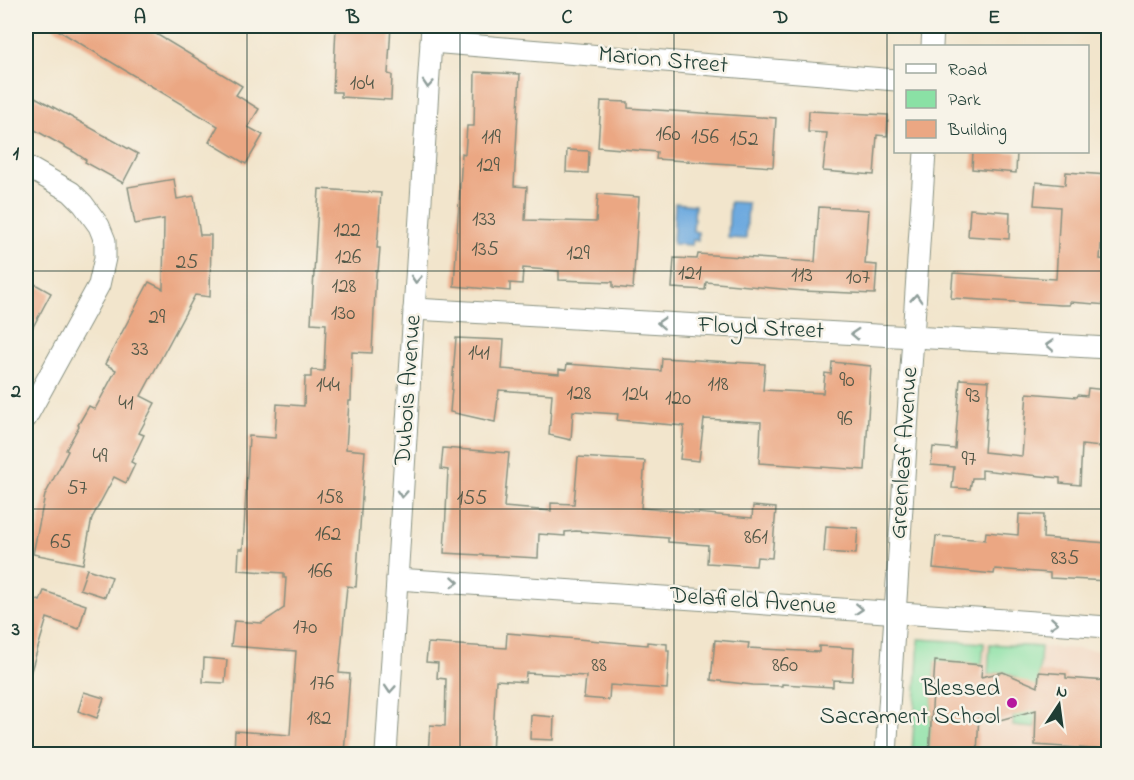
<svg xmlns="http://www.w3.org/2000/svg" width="1134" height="780" viewBox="0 0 1134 780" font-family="'Indie Flower',sans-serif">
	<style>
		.built { fill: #f2d4be }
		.green { fill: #8ae1a5; stroke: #548f6c; stroke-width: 1.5 }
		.water { fill: #6eaadf; stroke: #46748a; stroke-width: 1.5 }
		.building { fill: #eba783 }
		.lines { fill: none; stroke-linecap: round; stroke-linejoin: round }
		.minor-casing { stroke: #889180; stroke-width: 23 }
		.minor { stroke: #fff; stroke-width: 21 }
		.oneway { stroke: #8f9e9a }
		.grid { fill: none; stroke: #1f3d34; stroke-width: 1.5; stroke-opacity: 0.55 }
		.poi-dot { fill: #b5179e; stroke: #f7f3e8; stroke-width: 2 }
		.labels { text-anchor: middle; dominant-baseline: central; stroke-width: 5; stroke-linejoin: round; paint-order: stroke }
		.number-label { font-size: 21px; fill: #525848 }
		.street-label { font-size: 24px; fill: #1f3d34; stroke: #f7f3e8 }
		.poi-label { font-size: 24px; fill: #1f3d34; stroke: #f7f3e8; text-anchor: end }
		.neatline { fill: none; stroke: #1f3d34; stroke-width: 2 }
		.grid-label { font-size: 20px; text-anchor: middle; font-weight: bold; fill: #1f3d34 }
	</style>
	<rect width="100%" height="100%" fill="#f7f3e8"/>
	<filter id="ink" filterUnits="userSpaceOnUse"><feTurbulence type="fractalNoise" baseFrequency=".0167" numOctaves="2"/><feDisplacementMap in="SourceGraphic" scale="12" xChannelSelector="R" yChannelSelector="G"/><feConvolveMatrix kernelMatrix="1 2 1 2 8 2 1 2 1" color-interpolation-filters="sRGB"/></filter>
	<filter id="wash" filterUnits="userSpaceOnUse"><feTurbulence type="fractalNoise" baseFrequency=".008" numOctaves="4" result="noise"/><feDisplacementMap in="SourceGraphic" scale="24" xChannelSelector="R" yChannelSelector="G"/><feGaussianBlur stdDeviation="1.35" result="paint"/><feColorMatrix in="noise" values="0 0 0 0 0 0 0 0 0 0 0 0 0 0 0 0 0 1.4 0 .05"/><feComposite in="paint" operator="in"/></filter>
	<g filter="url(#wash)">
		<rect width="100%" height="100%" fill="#f2e5cc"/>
		<!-- built -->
		<polygon class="built" points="919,639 1108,651 1108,754 912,754"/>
		<!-- green -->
		<g class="green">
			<polygon points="919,639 984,643 982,665 935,662 929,754 912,754"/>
			<polygon points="990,644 1041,647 1035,728 1013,726 1016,677 1003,672 988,675"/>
		</g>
		<!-- water -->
		<g class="water">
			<polygon points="730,202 748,203 746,239 728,238"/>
			<polygon points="675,203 695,205 693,231 698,232 698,240 693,240 692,245 673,244"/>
		</g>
		<g id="blocks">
			<!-- building -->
			<g class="building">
				<polygon points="51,26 143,26 242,86 236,95 259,109 248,127 263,135 246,164 209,142 218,126"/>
				<polygon points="336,26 391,26 388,74 392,75 391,100 341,97 341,92 333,92"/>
				<polygon points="475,72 520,74 514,186 527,187 525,220 596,222 598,194 639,197 633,289 613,287 613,282 559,280 559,271 523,268 522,284 510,283 510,291 454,286 462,153 465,154 467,126 474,126"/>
				<polygon points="26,92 138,154 123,183 85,162 86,160 74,152 26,125"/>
				<polygon points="601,101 628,102 628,108 776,118 773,167 656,159 657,152 598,147"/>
				<polygon points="809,111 888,115 887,136 877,135 874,175 823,171 827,133 808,132"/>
				<polygon points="567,150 589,151 588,173 566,172"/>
				<polygon points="973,152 1017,152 1016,173 972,169"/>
				<polygon points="1066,172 1108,175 1108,217 1103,217 1100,259 1108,260 1108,305 1070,302 1070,305 1061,305 951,298 953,273 1056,279 1060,207 1034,205 1036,182 1065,185"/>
				<polygon points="174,179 177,199 194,196 200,235 211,235 210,297 195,295 141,396 155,403 139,433 144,435 131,462 135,464 126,483 114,477 92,518 83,564 33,554 45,495 68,451 66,450 79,426 78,425 89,406 95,409 116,370 105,364 149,282 163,289 164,219 135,224 128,187"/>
				<polygon points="319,189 381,193 377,248 380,248 378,271 376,271 372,353 352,352 351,401 349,401 346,449 365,451 356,587 347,586 339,673 350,674 344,754 234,753 235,731 290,735 296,651 231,646 234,621 262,623 284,608 286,578 284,578 284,573 238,570 239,549 243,549 249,436 275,438 277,404 304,406 305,377 311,377 311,370 324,371 326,324 311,323"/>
				<polygon points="819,207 869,210 865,264 877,265 875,294 803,291 706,282 705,290 672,288 674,258 697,259 698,254 815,262"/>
				<polygon points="970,209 1010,212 1009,239 968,236"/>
				<polygon points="26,279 51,293 26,340"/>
				<polygon points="456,338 504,340 502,369 559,374 559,369 566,370 567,364 661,371 662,358 765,364 763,390 823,393 825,373 831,374 832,362 871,366 865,470 759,463 761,422 704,419 699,461 680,459 684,426 617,420 618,414 573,411 571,440 549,435 552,394 499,390 495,422 450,412"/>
				<polygon points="960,379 989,381 984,452 1022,456 1027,393 1077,397 1078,395 1087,396 1088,388 1106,390 1101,447 1082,445 1080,485 1060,483 1060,478 982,470 982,478 972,478 970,489 952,488 954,467 931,465 933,447 955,449"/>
				<polygon points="443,448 509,453 504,507 551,511 551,503 574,504 578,457 645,461 641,508 752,518 753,506 776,508 772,558 757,557 756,566 707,563 708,545 668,542 668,538 576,531 565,532 565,536 539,534 538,558 444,553 448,470 441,469"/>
				<polygon points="1019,514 1044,515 1043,538 1108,543 1108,581 1050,578 1050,573 995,569 994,574 933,568 936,536 985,540 986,532 1018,535"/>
				<polygon points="826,526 858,528 856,554 824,552"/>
				<polygon points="87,569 112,577 105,597 80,589"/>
				<polygon points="44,591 86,605 79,629 47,618 30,674 26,673 26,619 33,598 40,601"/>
				<polygon points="507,633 647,645 647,642 667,644 667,651 669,651 667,689 610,685 609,700 584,698 586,676 526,673 525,682 496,680 492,754 428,754 430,725 445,726 446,679 437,678 438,663 426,662 428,643 506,648"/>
				<polygon points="715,640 749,643 748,648 819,652 819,646 854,648 852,681 833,680 833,687 782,684 782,686 753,685 711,680"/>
				<polygon points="204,658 227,660 225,683 203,682"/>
				<polygon points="935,661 982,665 981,677 1003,672 1038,687 1039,672 1066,674 1066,678 1108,681 1108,750 1035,745 1036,710 1000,720 979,713 977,754 929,754"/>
				<polygon points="84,692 104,698 97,718 78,711"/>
				<polygon points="531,715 554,717 553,740 530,739"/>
			</g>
		</g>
	</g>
	<g filter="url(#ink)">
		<use href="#blocks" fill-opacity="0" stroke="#889180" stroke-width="1.5"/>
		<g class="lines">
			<!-- minor casing -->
			<g class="minor-casing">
				<g id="minor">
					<polyline points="431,42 896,80"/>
					<polyline points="932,46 933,26"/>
					<polyline points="26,166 71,192 83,204 99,226 105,241 105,258 99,285 26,418"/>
					<polyline points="414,309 1108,348"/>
					<polyline points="397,579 1108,627"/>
					<polyline points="386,754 432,26"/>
					<polyline points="886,754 925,152"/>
				</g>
			</g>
			<!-- minor -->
			<use href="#minor" class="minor"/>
		</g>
		<!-- one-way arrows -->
		<defs><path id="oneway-chevron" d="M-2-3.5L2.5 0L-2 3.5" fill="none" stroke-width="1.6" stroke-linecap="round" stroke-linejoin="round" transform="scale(1.5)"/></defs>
		<g class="oneway">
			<use href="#oneway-chevron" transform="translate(428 84) rotate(94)"/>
			<use href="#oneway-chevron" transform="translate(416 279) rotate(94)"/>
			<use href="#oneway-chevron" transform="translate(916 298) rotate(-86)"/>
			<use href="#oneway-chevron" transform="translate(661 323) rotate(-177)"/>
			<use href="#oneway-chevron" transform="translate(855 334) rotate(-177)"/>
			<use href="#oneway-chevron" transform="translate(1050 345) rotate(-177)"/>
			<use href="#oneway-chevron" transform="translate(402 494) rotate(94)"/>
			<use href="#oneway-chevron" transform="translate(455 582) rotate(4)"/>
			<use href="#oneway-chevron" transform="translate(859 609) rotate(3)"/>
			<use href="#oneway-chevron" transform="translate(1054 623) rotate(4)"/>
			<use href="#oneway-chevron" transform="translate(390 689) rotate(94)"/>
		</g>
	</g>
	<!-- grid -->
	<path class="grid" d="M247 26V754M460 26V754M674 26V754M887 26V754M26 271H1108M26 509H1108"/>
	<!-- markers -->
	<circle class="poi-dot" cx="1012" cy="703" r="6"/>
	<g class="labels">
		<!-- number labels -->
		<g class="number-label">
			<text x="362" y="84">104</text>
			<text x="668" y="135">160</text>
			<text x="491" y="138">119</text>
			<text x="705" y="138">156</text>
			<text x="744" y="140">152</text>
			<text x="488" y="166">129</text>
			<text x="484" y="220">133</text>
			<text x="347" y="231">122</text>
			<text x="485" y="250">135</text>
			<text x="578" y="254">129</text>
			<text x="348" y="258">126</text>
			<text x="187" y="263">25</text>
			<text x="690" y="274">121</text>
			<text x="802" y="276">113</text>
			<text x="858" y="278">107</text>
			<text x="344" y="287">128</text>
			<text x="343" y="314">130</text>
			<text x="157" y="318">29</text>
			<text x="140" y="350">33</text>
			<text x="479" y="354">141</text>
			<text x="847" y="381">90</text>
			<text x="718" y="385">118</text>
			<text x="328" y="386">144</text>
			<text x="579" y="394">128</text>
			<text x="635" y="395">124</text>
			<text x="973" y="397">93</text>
			<text x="678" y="399">120</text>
			<text x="126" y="404">41</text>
			<text x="845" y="420">96</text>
			<text x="100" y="457">49</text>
			<text x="969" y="460">97</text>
			<text x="77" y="489">57</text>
			<text x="330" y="498">158</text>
			<text x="472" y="499">155</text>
			<text x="328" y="535">162</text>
			<text x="756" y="538">861</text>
			<text x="61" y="543">65</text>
			<text x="1065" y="559">835</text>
			<text x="320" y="572">166</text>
			<text x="305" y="628">170</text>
			<text x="599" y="666">88</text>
			<text x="785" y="666">860</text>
			<text x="322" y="684">176</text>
			<text x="319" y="719">182</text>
		</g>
		<!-- street labels -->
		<g class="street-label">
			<text transform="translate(663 61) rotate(5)">Marion Street</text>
			<text transform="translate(761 329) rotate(3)">Floyd Street</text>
			<text transform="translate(409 390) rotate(-86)">Dubois Avenue</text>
			<text transform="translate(905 453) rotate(-86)">Greenleaf Avenue</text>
			<text transform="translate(753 602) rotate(4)">Delafield Avenue</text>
		</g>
		<!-- poi labels -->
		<g class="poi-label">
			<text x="1000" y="689">Blessed<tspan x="1000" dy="28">Sacrament School</tspan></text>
		</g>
	</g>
	<!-- margin -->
	<rect width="1134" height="780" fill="none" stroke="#f7f3e8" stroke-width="66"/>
	<!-- legend -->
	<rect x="894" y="45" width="195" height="108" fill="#f7f3e8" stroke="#a1aaa0" stroke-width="1.5"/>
	<rect x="906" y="64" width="30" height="9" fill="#ffffff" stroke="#a1aaa0" stroke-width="1.5"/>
	<text x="948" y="75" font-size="18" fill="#1f3d34">Road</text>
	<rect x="906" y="90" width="30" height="18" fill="#8ae1a5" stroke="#a1aaa0" stroke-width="1.5"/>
	<text x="948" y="105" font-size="18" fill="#1f3d34">Park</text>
	<rect x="906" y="120" width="30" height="18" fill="#eba783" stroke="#a1aaa0" stroke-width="1.5"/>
	<text x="948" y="135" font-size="18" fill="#1f3d34">Building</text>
	<!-- north arrow -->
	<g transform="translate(1059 705) rotate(13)" stroke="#f7f3e8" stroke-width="4.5" paint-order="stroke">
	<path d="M0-4.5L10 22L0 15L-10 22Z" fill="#1f3d34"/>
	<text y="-9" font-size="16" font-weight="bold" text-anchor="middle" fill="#1f3d34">N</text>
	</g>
	<rect x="33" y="33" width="1068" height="714" class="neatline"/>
	<g class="grid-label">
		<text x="140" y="23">A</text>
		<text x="353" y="23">B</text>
		<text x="567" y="23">C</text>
		<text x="781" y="23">D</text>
		<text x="994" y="23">E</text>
		<text x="16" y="159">1</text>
		<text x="16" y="397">2</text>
		<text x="16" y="635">3</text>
	</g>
</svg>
